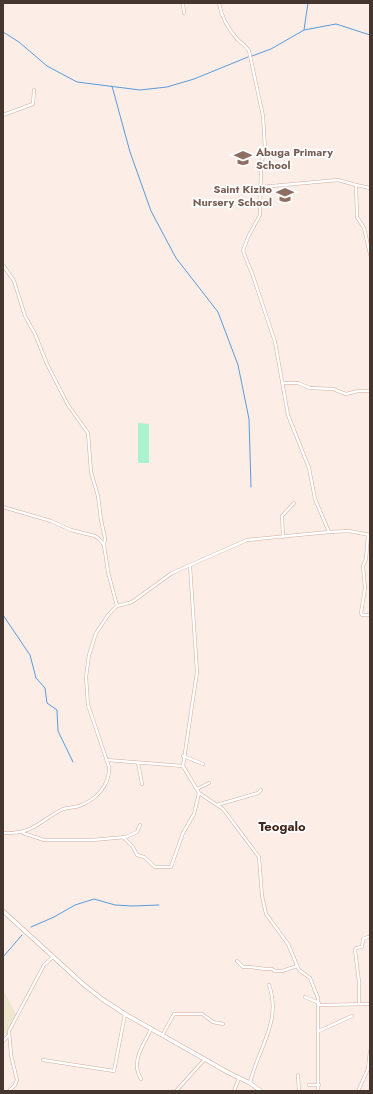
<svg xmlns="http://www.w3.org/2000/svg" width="373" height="1094" viewBox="0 0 373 1094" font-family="Jost,sans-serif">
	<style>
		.medical { fill: #efe6d0 }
		.green { fill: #aaf2d0 }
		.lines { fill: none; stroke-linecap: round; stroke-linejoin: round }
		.stream { stroke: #5a9cdf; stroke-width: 1 }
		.minor-casing { stroke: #d1ac9d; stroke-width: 3.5 }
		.major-casing { stroke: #d1ac9d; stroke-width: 4.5 }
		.minor { stroke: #fff; stroke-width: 2.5 }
		.major { stroke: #fff; stroke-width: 3.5 }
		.labels { text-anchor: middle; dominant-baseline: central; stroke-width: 3.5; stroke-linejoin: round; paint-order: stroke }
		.education-label { font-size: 11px; font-weight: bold; fill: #785e54; stroke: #fefefe; text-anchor: start }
		.quarter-label { font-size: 13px; font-weight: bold; fill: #44271b; stroke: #fefefe }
	</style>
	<rect width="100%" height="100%" fill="#fcede6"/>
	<!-- medical -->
	<polygon class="medical" points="3,989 17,1016 8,1034 3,1033"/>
	<!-- green -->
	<polygon class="green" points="138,423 149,424 149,463 138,463"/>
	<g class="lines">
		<!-- stream -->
		<g class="stream">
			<polyline points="304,30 308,3"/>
			<polyline points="3,32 19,42 47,66 77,82 140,90 167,87 194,79 248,57"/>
			<polyline points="252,56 271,49 304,30 336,24 370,35"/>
			<polyline points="112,86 130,152 151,211 176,258 218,312 238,365 249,419 251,487"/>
			<polyline points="3,615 30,655 36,678 45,688 47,703 57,710 58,731 73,762"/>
			<polyline points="31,927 54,917 75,905 94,899 115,905 132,906 159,905"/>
			<polyline points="3,957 22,935"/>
		</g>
		<!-- minor casing -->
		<g class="minor-casing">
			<g id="minor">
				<polyline points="183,3 184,13"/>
				<path d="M219 3C221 16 229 30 238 40 243 44 246 46 249 51L263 116 265 148 261 165 260 215 248 237 243 251 253 276 275 342 288 415 309 468 315 499 329 532"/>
				<polyline points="3,115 33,104 34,90"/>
				<polyline points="356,185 370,188"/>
				<polyline points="261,187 338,180 356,185 357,217 364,228 370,254"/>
				<polyline points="3,265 14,281 25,316 35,334 47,364 68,405 88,433 91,472 98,496 101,520 105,538 104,545"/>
				<polyline points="283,383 298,383 310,388 333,389 346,394 358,391 370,391"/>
				<polyline points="3,507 51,521 71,530 95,536 99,539 104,545 108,572 117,606"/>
				<polyline points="368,535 366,559 363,566 365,588 361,613 362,615 370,615"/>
				<polyline points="283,537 282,516 294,503"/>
				<polyline points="190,566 197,672 183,766 199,793 223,809 259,857 262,896 266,914 288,944 299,970 310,978 318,998 318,1091"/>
				<polyline points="183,756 203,764"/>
				<polyline points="107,760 183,766"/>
				<polyline points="138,763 142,784"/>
				<polyline points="197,789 209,783"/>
				<polyline points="217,805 258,793 261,790"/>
				<path d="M3 833C33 834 37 823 61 810 67 807 73 808 79 806 96 800 110 785 109 767L88 705 86 677 89 655 96 633 109 614 117 606 132 602 172 573 247 540 329 532 349 531 370 535"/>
				<polyline points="23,833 44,840 92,840 126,837 137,832 140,825"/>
				<polyline points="124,838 133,847 137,855 144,857 155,867 171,867 183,833 194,814 199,793"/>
				<path d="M237 961 243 967C253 966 262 970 272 969L275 971H282L297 966"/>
				<polyline points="305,997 319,1003"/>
				<polyline points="359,1004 359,982 355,950 356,948 362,947 363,939 368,937"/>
				<polyline points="319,1005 370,1004"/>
				<polyline points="319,1031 352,1016"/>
				<polyline points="163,1034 174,1014 202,1014 213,1022 223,1024"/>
				<polyline points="3,1041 8,1036"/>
				<polyline points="43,1060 114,1071 125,1014"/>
				<polyline points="298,1075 299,1091"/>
				<path d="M141 1079C130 1061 144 1045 151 1029"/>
				<path d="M250 1083C258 1048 282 1022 269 985"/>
				<polyline points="309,1085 319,1085"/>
				<polyline points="9,1091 15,1085 17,1080 11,1055 9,1031 44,965 53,957"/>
				<polyline points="176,1091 205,1059"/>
				<polyline points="234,1091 239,1078"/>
				<polyline points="358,1091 368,1069 370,1051"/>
			</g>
		</g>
		<!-- major casing -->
		<g class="major-casing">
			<polyline id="major" points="3,911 83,984 102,999 125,1014 229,1073 250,1083 261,1091"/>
		</g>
		<!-- minor -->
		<use href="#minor" class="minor"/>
		<!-- major -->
		<use href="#major" class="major"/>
	</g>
	<!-- icons -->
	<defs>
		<g id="school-bare" transform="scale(1.38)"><path d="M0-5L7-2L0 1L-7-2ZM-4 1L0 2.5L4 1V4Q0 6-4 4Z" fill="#8d6e63" stroke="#fefefe" stroke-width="2.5" paint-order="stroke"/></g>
	</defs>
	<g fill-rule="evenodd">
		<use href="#school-bare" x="243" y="158"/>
		<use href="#school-bare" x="285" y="195"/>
	</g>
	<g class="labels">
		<!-- education labels -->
		<g class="education-label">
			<text x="256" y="152">Abuga Primary<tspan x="256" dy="13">School</tspan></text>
			<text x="272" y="189" text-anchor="end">Saint Kizito<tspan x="272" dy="13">Nursery School</tspan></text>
		</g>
		<!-- quarter labels -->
		<g class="quarter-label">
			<text x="282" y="826">Teogalo</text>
		</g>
	</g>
	<!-- border -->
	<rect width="373" height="1094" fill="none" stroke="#453630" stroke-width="8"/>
</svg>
